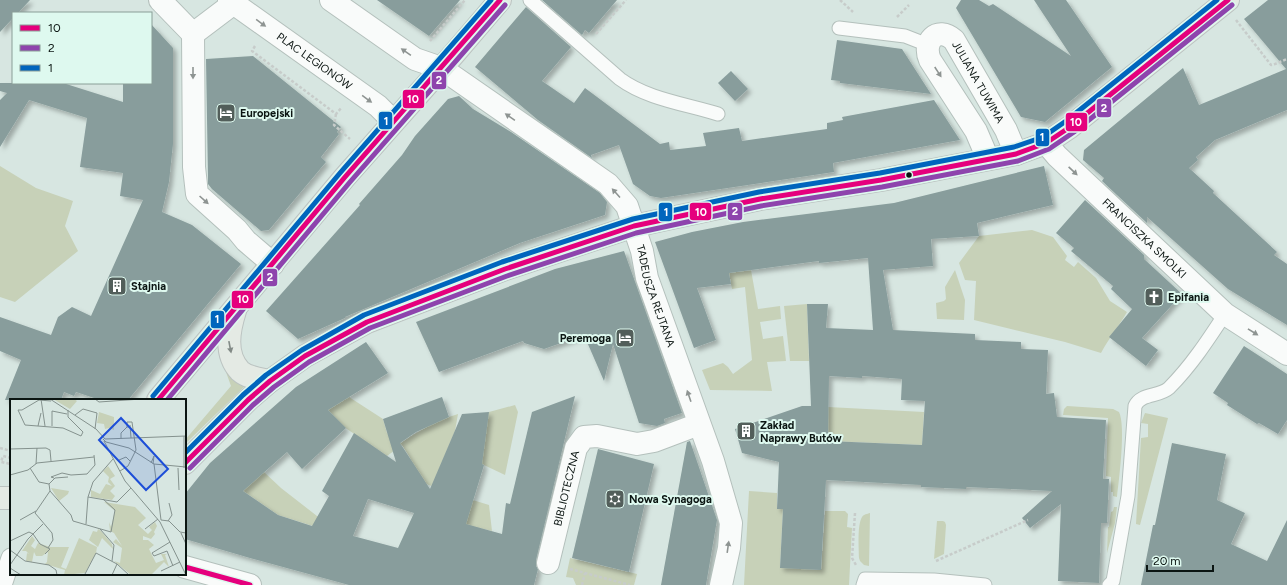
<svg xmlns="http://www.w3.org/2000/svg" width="1287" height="585" viewBox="0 0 1287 585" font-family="Figtree,sans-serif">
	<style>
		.green { fill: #c7d1b8 }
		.building { fill: #889d9c; fill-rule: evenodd; filter: url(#shadow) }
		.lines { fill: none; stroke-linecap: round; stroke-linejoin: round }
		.service-casing { stroke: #b4c0bc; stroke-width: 15 }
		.pedestrian-casing { stroke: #b4c0bc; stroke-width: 21 }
		.minor-casing { stroke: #b4c0bc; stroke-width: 24 }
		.tertiary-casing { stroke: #b4c0bc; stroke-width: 24 }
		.primary-casing { stroke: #bbc3c1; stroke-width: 24 }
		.path { stroke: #c7ccca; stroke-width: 2.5; stroke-dasharray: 3 2; stroke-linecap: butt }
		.service { stroke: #f9fbfa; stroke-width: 13 }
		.pedestrian { stroke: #f9fbfa; stroke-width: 19 }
		.minor { stroke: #f9fbfa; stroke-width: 22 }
		.tertiary { stroke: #f9fbfa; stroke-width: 22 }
		.primary { stroke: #e4eae4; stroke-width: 22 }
		.bus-1-casing { stroke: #def9ef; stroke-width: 8 }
		.bus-2-casing { stroke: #def9ef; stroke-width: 8 }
		.bus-3-casing { stroke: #def9ef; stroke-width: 8 }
		.bus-1 { stroke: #e5007d; stroke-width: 5 }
		.bus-2 { stroke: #8e44ad; stroke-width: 5 }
		.bus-3 { stroke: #0065bd; stroke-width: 5 }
		.oneway { fill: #8e9492 }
		.oneway2 { fill: #828a86 }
		.bus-dot { fill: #0b1512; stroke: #def9ef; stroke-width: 1.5 }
		.labels { text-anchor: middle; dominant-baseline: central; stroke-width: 4; stroke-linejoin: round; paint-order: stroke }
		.street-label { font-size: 11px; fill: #0b1512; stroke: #def9ef }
		.poi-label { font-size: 11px; font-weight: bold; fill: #0b1512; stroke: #def9ef; text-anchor: start }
		.inset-road { fill: none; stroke: #85928e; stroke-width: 1 }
		.view { fill: #1d4ed8; fill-opacity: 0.15; stroke: #1d4ed8; stroke-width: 2 }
		.inset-edge { fill: none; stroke: #0b1512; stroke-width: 2 }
		.line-badge { stroke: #def9ef; stroke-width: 1.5 }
		.badge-label { font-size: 11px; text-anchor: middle; font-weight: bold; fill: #fff }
	</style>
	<defs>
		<filter id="shadow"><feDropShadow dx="3.5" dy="3.5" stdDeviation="2" flood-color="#0004"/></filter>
	</defs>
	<rect width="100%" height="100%" fill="#d7e6e1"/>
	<!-- green -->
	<g class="green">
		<polygon points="0,166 36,188 73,201 65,226 78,251 15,302 0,297"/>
		<path d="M1032 230 1053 237 1067 256 1065 260 1074 267 1078 262 1096 278 1110 301 1127 312C1119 326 1109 338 1101 353L1065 342 974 320 976 281 965 280 959 263 979 236Z"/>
		<polygon points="751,270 758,309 780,306 781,319 760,322 763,339 783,336 786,361 767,362 772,391 710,390 702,370 723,363 728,367 733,374 752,360 745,287 732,289 729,273"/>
		<polygon points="955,270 965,300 964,320 937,319 936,303 944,301 946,299 945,287"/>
		<polygon points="807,304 809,361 790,361 784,306"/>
		<polygon points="226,372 244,387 185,444 185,440 231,386"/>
		<path d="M349 397 383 419 387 433 390 435 394 431 401 443C418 431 438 420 458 414L455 431 432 486 393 474 410 458 402 445 387 456 344 427 328 410Z"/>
		<polygon points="515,405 518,412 505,475 465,456 489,412"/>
		<path d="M1067 406 1113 409 1119 412C1126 426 1119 480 1117 497L1113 496V492H1111V477L1106 476 1108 418 1063 415 1064 409Z"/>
		<polygon points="828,407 924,412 922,445 828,441"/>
		<polygon points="1145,413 1168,418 1140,525 1136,524 1141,438 1148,437 1148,424 1141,423"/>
		<polygon points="264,472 281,488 317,516 341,524 316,527 278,515 243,491"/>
		<polygon points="749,491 777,493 777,509 783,509 780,567 821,570 825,511 845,511 848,514 847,527 852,528 849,585 744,585"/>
		<polygon points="450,493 489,505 492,531 466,525"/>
		<polygon points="1114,507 1117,507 1115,523 1107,553 1108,527 1109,527 1111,512 1113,511"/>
		<path d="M870 513 869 566 864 565 860 561 859 558C859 548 857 525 862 517 864 514 867 514 870 513Z"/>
		<polygon points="937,521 943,521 945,522 946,525 944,554 934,559"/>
		<polygon points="570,558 637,574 634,585 576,585 573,578 566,577"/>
	</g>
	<!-- building -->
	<g class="building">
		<polygon points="0,0 30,0 18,13 13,13 13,18 0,32"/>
		<polygon points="377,0 460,0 429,36"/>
		<polygon points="542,0 617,0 589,33 585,30 582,35"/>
		<polygon points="961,0 979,0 989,6 993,4 1071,56 1034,0 1066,0 1112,67 1045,122 1021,117 956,8"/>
		<polygon points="1268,0 1287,0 1287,110 1215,140 1196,157 1198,160 1189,168 1214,191 1213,193 1277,252 1274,255 1287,264 1287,325 1228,289 1147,217 1147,223 1102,181 1104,178 1083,160 1084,150 1183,68 1199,105 1286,69 1244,19"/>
		<polygon points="526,7 571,47 542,81 574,103 585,88 660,144 669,142 670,150 706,146 703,133 739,128 742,141 827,129 827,123 843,120 842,117 934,100 960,140 833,163 834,172 661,198 650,196 633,184 619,145 591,155 592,158 538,120 475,67"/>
		<polygon points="151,24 173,48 173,144 169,182 162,212 192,225 241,264 128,400 100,400 76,392 74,396 64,392 61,400 5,400 21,360 0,351 0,317 51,335 58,317 72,307 91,316 143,200 120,196 123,173 80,167 87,118 29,100 0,147 0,100 7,93 0,91 0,83 63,83 123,102 123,83 151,83"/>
		<polygon points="837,40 902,49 931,94 840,83 840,81 831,80"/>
		<polygon points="253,56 341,127 337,132 339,134 321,157 326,162 269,230 261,231 212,189 208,184 208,177 206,59"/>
		<polygon points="731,71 748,89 735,101 718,83"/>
		<polygon points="459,96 473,109 511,132 600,193 607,202 605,215 520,243 345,317 345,318 298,339 266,311 360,205 359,204 402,155 415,136 448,99"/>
		<path d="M1044 166 1053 205 977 223 979 236 931 239 933 266 883 270 893 330 975 334V340L1021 342V349L1048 350 1046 394 1054 393 1057 417 1106 420 1103 479H1109L1107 523H1101L1099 583 1058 581 1061 504 1030 528 1022 518 1052 491 966 487V489L921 487V485L826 480 821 570 780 568 783 509H777L779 462 742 453 735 429 802 406H811L807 304H828L826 328 873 330 868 258 819 263V261L729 273 731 284 697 288 716 340 694 348 655 242 692 232 743 222 894 203ZM829 376 862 378V376L902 379 901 400 925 401 922 445 828 441Z"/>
		<polygon points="1085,200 1144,255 1144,259 1182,294 1142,338 1158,350 1146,366 1109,337 1132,309 1111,289 1113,286 1071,251 1074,248 1056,233"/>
		<polygon points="624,251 682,413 664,419 665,423 657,426 639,423 613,344 604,381 584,335 544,349 524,343 523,341 439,372 416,322 555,269"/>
		<path d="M366 342 388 373 328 410 346 428 302 469 287 452 243 491 278 515 312 526 329 496 322 491 354 433 396 462 383 419 442 397 449 417 416 432 400 443 430 489 462 414 489 412 482 464 484 465 466 524 502 534 506 503 510 504 532 412 575 396 536 560V566L538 569 534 585H349L250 558 185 539V494L210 463 296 387ZM368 499 414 513 398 548 353 536Z"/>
		<polygon points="1244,346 1287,374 1287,420 1278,434 1259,423 1257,424 1227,405 1228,403 1213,393"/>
		<polygon points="690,441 717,520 706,585 661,585 687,442"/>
		<polygon points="1172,443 1226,454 1217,500 1245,513 1231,544 1267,561 1287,520 1287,585 1141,585 1153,525 1155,525"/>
		<polygon points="598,449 654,464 629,572 572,558"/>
	</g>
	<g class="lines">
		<!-- service casing -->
		<g class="service-casing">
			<g id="service">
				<path d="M530 0 620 79C647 99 686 104 718 114"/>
				<polyline points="839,28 905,36 928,45"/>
				<polyline points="863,585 865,579 934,580 985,585"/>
				<path d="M1109 585 1113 581 1128 496 1135 406C1141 393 1159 397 1169 388 1191 366 1208 340 1225 314"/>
			</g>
		</g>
		<!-- pedestrian casing -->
		<g class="pedestrian-casing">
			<polyline id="pedestrian" points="2,585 11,558"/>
		</g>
		<!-- minor casing -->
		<g class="minor-casing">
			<g id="minor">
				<polyline points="160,0 193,34 234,3"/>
				<path id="s1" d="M229 0 378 106 393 121"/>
				<path id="s2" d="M331 0 415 59 441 68 608 184 627 206 642 251 647 278 713 461 731 523 729 548 721 585"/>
				<polyline points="193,34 194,167 197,194 237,230 246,241 273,264"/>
				<path id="s3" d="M1046 143 1057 156 1225 314 1287 354"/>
				<path id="s4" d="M988 159 976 131 930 60C922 42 937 25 954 40L1006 130 1016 154"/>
				<path id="s5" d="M548 563 576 448 584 437 597 436 637 444 654 441 699 424"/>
			</g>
		</g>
		<!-- tertiary casing -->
		<g class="tertiary-casing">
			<polyline id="tertiary" points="185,567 250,585"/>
		</g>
		<!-- primary casing -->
		<g class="primary-casing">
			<g id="primary">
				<path d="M235 311C229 330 224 354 240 371 248 378 260 379 270 381"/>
				<polyline points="158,400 345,177 454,54 500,0"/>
				<polyline points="185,463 248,400 270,381 305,356 367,322 505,269 634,226 760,199 881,180 1016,154 1046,143 1070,127 1228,0"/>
				<polyline points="0,498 11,498"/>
			</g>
		</g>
		<!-- path -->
		<g class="path">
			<polyline points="840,0 853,12"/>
			<polyline points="897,17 909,5"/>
			<polyline points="1236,20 1271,65 1275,64 1287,59"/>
			<polyline points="596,34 626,0"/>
			<polyline points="430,41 465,0"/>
			<polyline points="255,46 252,51 336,114 342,107"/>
			<polyline points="336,114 334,125 350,139"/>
			<polyline points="0,448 11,451"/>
			<polyline points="11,458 3,456 1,462 11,464"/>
			<polyline points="855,513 852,558 856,565"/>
			<polyline points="936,561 1028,520"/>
			<polyline points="570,569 630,585"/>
			<polyline points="582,585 585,573"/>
		</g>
		<!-- service -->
		<use href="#service" class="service"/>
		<!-- pedestrian -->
		<use href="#pedestrian" class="pedestrian"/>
		<!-- minor -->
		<use href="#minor" class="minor"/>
		<!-- tertiary -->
		<use href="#tertiary" class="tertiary"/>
		<!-- primary -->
		<use href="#primary" class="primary"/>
		<!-- bus-1 casing -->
		<g class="bus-1-casing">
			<g id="bus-1">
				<polyline points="158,400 345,177 500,0"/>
				<polyline points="185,463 248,400 270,381 305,356 367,322 505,269 634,226 760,199 881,180 1016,154 1046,143 1070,127 1228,0"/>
				<polyline points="185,567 250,585"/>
			</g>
		</g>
		<!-- bus-2 casing -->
		<g class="bus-2-casing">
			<g id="bus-2">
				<polyline points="167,400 350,182 505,5"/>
				<polyline points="190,468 253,405 274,387 309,362 370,328 507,276 636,233 761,206 882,187 1018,161 1049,149 1074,132 1232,5"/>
			</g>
		</g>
		<!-- bus-3 casing -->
		<g class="bus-3-casing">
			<g id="bus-3">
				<polyline points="153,396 340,173 491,0"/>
				<polyline points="185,453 243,395 266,375 302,350 364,315 502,262 633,219 759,192 880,173 1014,147 1043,137 1066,121 1217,0"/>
			</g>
		</g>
		<!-- bus-1 -->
		<use href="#bus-1" class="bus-1"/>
		<!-- bus-2 -->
		<use href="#bus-2" class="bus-2"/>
		<!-- bus-3 -->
		<use href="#bus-3" class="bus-3"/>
	</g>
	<!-- one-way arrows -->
	<defs><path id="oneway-solid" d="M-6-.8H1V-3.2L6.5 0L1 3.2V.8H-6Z"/></defs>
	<g class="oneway">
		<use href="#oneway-solid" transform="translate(261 23) rotate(36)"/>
		<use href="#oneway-solid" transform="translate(406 52) rotate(-145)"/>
		<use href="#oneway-solid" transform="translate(938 72) rotate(57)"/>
		<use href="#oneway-solid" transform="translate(193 73) rotate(90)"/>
		<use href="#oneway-solid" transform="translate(367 99) rotate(36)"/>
		<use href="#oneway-solid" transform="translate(510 117) rotate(-145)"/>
		<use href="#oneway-solid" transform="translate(1073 171) rotate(43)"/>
		<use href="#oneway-solid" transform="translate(616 193) rotate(-132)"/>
		<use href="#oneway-solid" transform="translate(204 200) rotate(42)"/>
		<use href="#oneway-solid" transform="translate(1253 332) rotate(32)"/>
		<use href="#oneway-solid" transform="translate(689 396) rotate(-109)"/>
		<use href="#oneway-solid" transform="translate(728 547) rotate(-82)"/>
	</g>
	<use class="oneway2" href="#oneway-solid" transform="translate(230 347) rotate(79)"/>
	<!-- icons -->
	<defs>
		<g id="hotel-square" transform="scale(1)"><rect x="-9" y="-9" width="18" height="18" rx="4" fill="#525e5a" stroke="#def9ef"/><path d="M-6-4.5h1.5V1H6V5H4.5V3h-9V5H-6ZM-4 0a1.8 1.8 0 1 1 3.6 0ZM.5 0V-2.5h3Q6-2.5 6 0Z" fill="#fff"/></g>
		<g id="building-square" transform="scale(1)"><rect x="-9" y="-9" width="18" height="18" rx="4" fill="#525e5a" stroke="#def9ef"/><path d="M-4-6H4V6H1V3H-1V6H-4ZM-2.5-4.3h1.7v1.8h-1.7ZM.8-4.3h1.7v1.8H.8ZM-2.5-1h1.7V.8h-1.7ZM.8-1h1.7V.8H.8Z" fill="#fff"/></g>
		<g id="church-square" transform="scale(1)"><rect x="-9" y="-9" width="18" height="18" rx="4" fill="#525e5a" stroke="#def9ef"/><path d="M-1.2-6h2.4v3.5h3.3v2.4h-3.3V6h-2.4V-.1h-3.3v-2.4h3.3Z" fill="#fff"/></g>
		<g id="synagogue-square" transform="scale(1)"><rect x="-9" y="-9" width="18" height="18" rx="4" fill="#525e5a" stroke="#def9ef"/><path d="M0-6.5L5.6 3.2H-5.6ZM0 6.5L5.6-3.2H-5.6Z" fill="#fff"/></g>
	</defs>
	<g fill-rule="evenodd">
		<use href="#hotel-square" x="226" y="113"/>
		<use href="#building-square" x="117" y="286"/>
		<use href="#church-square" x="1154" y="297"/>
		<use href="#hotel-square" x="625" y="338"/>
		<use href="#building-square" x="746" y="431"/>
		<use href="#synagogue-square" x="615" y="499"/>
	</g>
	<!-- markers -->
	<circle class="bus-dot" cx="909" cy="175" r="3.5"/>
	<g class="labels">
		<!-- street labels -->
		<g class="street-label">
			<text stroke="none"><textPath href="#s1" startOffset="105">PLAC LEGIONÓW</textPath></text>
			<text stroke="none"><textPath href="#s4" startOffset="211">JULIANA TUWIMA</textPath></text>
			<text stroke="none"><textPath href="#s3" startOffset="137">FRANCISZKA SMOLKI</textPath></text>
			<text stroke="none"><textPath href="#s2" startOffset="457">TADEUSZA REJTANA</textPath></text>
			<text stroke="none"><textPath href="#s5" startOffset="77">BIBLIOTECZNA</textPath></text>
		</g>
		<!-- poi labels -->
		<g class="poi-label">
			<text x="240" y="113">Europejski</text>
			<text x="131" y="286">Stajnia</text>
			<text x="1168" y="297">Epifania</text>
			<text x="611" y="338" text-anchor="end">Peremoga</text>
			<text x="760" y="425">Zakład<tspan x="760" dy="13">Naprawy Butów</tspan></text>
			<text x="629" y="499">Nowa Synagoga</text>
		</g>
	</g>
	<!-- overview -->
	<g transform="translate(10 399)">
		<rect width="176" height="176" fill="#d7e6e1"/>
		<path d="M43 0H64L67 2 60 10ZM89 13 104 18V31L99 29 95 30 94 25 87 24ZM98 67 105 77 100 80 105 87 100 92 105 97 102 101 81 98V91L90 95 96 85 102 87 98 83 99 78 93 72ZM41 89 59 92 58 95 49 102ZM94 103 125 108 136 119 128 126 138 135 142 131 139 128 145 123 147 127 144 133 145 135 141 140 133 137V141H138L144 146 139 150 146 164 154 161 151 155H157L155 156 159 168 154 163 141 176H121L104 162 110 164 112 149 103 143 106 140 112 147 104 134 100 132 99 123 101 128 105 112ZM84 129 88 130 91 132 102 145 103 150 92 139 88 148 79 141 83 132 87 133 88 130ZM22 137 25 141 21 147 25 150 28 144 40 148H59L51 168 56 170 69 139 87 148 86 154 75 174 54 176 55 171 35 165 37 163 38 153 32 157H26L24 153 22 163 16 162 17 154 19 155 16 152H12Z" fill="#c7d1b8"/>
		<path class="inset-road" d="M31 0 35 27M40 0 86 30 95 40 176 37M85 0 89 3 131 0M8 11 15 26 53 29 71 37M8 11H12L29 1 41 2M58 11V18L73 33 71 37M65 16 73 10 87 14 85 30M120 26 121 39M28 27 31 14M42 27V12L57 15M93 40 96 43 119 49 144 65 176 68M111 40V34L117 28M94 42 115 82 150 123 176 176M0 50 36 49 40 51 41 62M109 61 116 58 120 62M141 64 144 57 143 65M26 65 27 49M144 65 151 121M20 69 29 83 39 85M168 69 169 91M174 69V37M110 72 118 67 126 51 122 23H117V28H120M52 74 61 76 77 75 85 66 84 56M0 76 18 71 27 64 84 58M44 79 41 78 52 74M39 85 45 79 58 78M40 92 61 116 63 122 101 133 105 111 93 100M78 98 107 103 121 89M10 121 26 112M151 121 159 122 170 133 176 134M158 122 162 116 159 104M76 125 78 98 83 83 103 60M90 130 104 146 102 162M135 130 148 120M171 134 176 145M23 135 30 145 40 150 35 155M0 142 19 133 23 135M160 143 142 154 144 157 157 152 163 167M38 149 43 141 42 134 25 114 40 92 39 85M0 151 15 162 39 166 46 171 47 176M0 166 18 140 33 125M0 169 11 176M151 172 170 163M75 175 86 154 107 165 119 176M102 176 107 165"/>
		<path class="view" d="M111 19 158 70 136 91 89 41Z"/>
		<rect width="176" height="176" class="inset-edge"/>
	</g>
	<g class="line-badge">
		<rect x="431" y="71" width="16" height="19" rx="4" fill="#8e44ad"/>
		<rect x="402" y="89" width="23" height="20" rx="4" fill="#e5007d"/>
		<rect x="1096" y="98" width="16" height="20" rx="4" fill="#8e44ad"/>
		<rect x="378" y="111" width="15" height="19" rx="4" fill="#0065bd"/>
		<rect x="1065" y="112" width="23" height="20" rx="4" fill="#e5007d"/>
		<rect x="1035" y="128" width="15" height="19" rx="4" fill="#0065bd"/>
		<rect x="727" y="202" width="16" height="19" rx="4" fill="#8e44ad"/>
		<rect x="689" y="202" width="23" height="19" rx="4" fill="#e5007d"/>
		<rect x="658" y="202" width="15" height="20" rx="4" fill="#0065bd"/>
		<rect x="262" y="268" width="16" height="19" rx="4" fill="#8e44ad"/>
		<rect x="231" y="290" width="23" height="19" rx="4" fill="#e5007d"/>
		<rect x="210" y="310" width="15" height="19" rx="4" fill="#0065bd"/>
	</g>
	<g class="badge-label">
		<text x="439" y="84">2</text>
		<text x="413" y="103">10</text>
		<text x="1104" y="112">2</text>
		<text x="386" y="125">1</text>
		<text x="1076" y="126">10</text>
		<text x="1042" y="141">1</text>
		<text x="735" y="215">2</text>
		<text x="701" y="216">10</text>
		<text x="666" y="216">1</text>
		<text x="270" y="281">2</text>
		<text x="243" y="303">10</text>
		<text x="217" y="323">1</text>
	</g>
	<!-- legend -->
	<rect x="12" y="12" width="140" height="72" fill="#def9ef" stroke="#8a9e97"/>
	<rect x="20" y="25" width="20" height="6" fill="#e5007d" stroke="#8a9e97"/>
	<text x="48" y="32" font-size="12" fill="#0b1512">10</text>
	<rect x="20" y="45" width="20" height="6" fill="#8e44ad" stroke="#8a9e97"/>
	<text x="48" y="52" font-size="12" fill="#0b1512">2</text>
	<rect x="20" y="65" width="20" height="6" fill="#0065bd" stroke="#8a9e97"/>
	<text x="48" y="72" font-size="12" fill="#0b1512">1</text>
	<!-- scale -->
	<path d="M1147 565v6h66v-6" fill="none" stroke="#0b1512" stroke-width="2"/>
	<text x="1153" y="565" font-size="12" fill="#0b1512" stroke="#def9ef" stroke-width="3" paint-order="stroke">20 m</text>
</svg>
